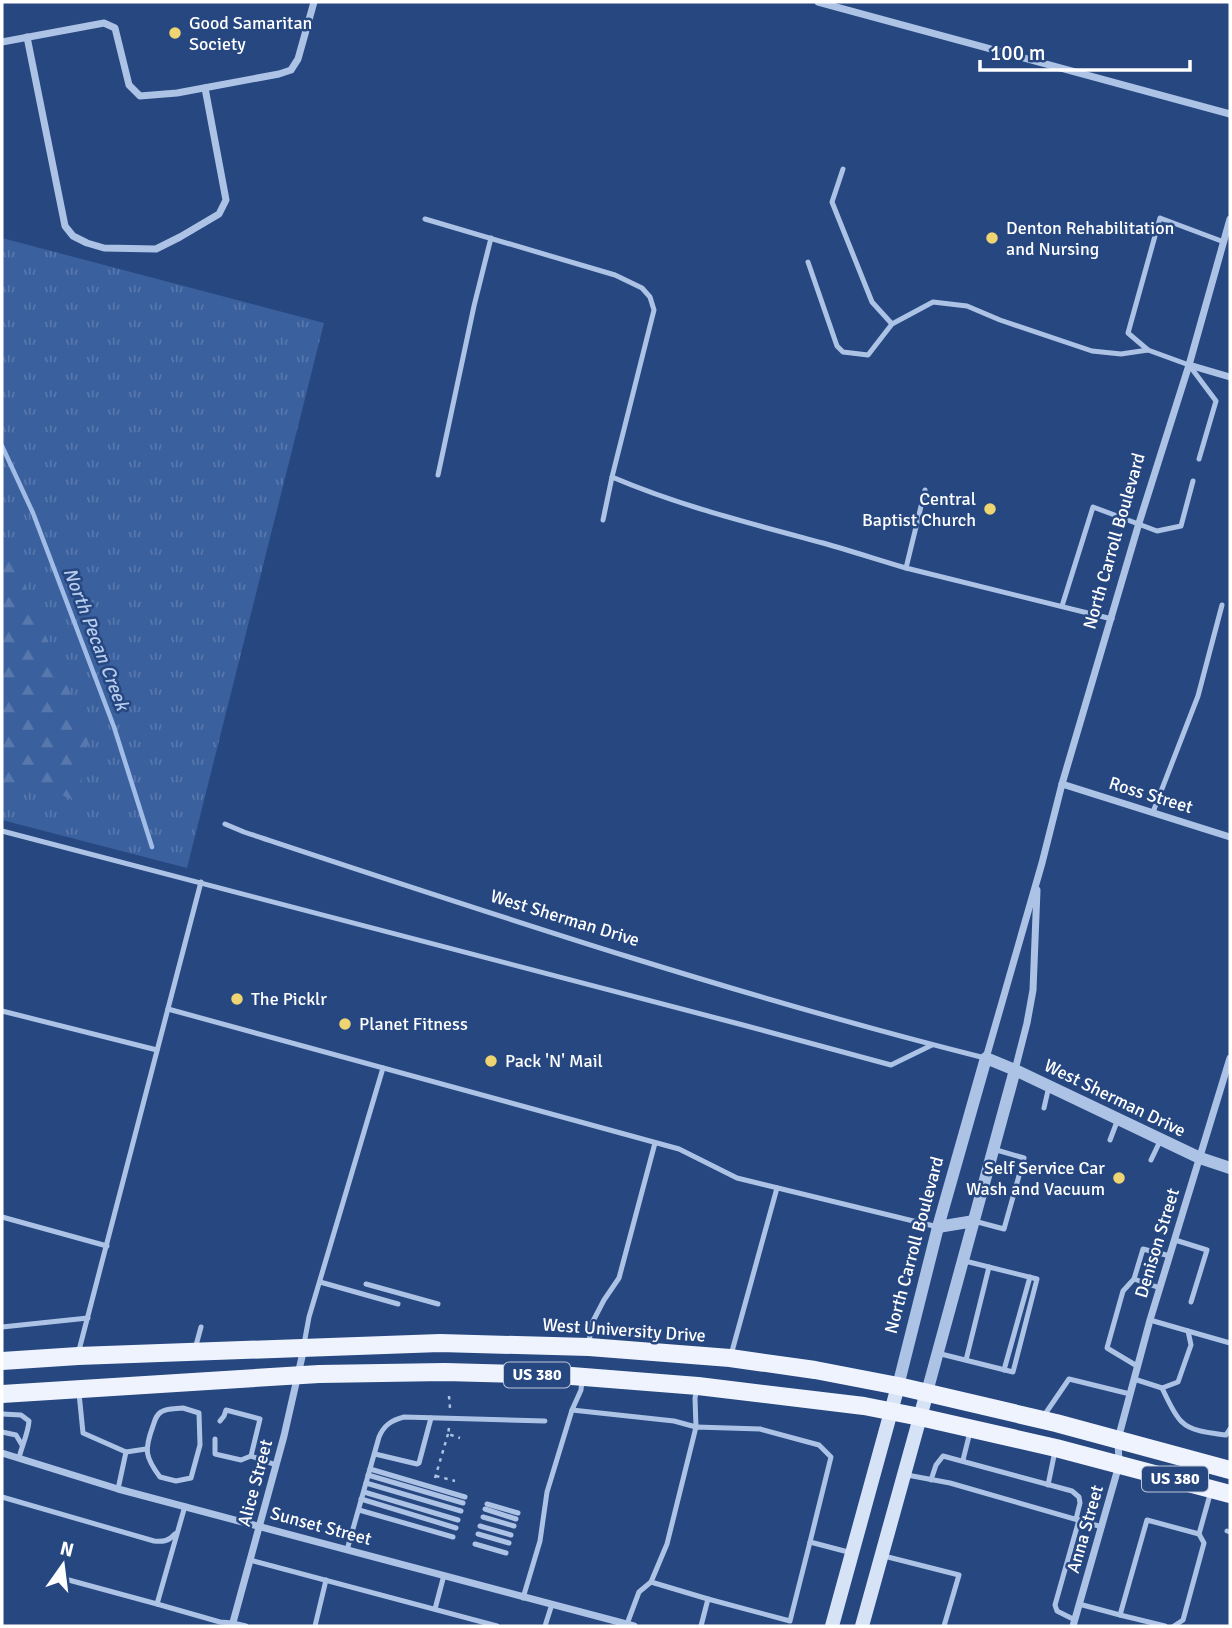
<svg xmlns="http://www.w3.org/2000/svg" width="1232" height="1628" viewBox="0 0 1232 1628" font-family="Signika,sans-serif">
	<style>
		.grass { fill: url(#grass-tufts) }
		.forest { fill: url(#forest-firs) }
		.lines { fill: none; stroke-linecap: round; stroke-linejoin: round }
		.stream { stroke: #a1bde7; stroke-width: 4.5 }
		.path { stroke: #adc3e6; stroke-width: 2.5; stroke-dasharray: 3.5 5; stroke-linecap: butt }
		.service { stroke: #adc3e6; stroke-width: 5 }
		.minor { stroke: #adc3e6; stroke-width: 7 }
		.tertiary { stroke: #adc3e6; stroke-width: 12 }
		.secondary { stroke: #d6e2f6; stroke-width: 14 }
		.primary { stroke: #eef3fd; stroke-width: 18 }
		.poi-dot { fill: #efd472; stroke: #264780; stroke-width: 2.5 }
		.labels { text-anchor: middle; dominant-baseline: central; stroke-width: 5; stroke-linejoin: round; paint-order: stroke }
		.shield { fill: #264780; stroke: #bec8d9; stroke-width: 2 }
		.shield-label { font-size: 16px; font-weight: bold; fill: #fff }
		.poi-label { font-size: 18px; fill: #fff; stroke: #264780; text-anchor: start }
		.street-label { font-size: 18px; fill: #fff; stroke: #264780 }
		.water-label { font-size: 19px; font-style: italic; fill: #b8cdee; stroke: #264780 }
	</style>
	<defs>
		<pattern id="grass-tufts" width="24" height="20" patternUnits="userSpaceOnUse" patternTransform="scale(1.75)"><rect width="24" height="20" fill="#3a609e"/><path d="M3 7l-1-3M5 7V3M7 7l1-3M15 17l-1-3M17 17v-4M19 17l1-3" fill="none" stroke="#5878ad"/></pattern>
		<pattern id="forest-firs" width="22" height="20" patternUnits="userSpaceOnUse" patternTransform="scale(1.75)"><rect width="22" height="20" fill="#3a609e"/><path d="M5 1l3.5 6h-7zM16 11l3.5 6h-7z" fill="#5878ad"/></pattern>
	</defs>
	<rect width="100%" height="100%" fill="#264780"/>
	<!-- grass -->
	<polygon class="grass" points="2,238 324,323 187,868 2,820"/>
	<!-- forest -->
	<polygon class="forest" points="2,535 89,736 78,802 24,779 2,789"/>
	<g class="lines">
		<!-- stream -->
		<polyline class="stream" points="2,446 33,513 114,727 152,847"/>
		<!-- path -->
		<g class="path">
			<polyline points="449,1396 450,1408"/>
			<polyline points="449,1428 448,1434 460,1438"/>
			<polyline points="436,1476 455,1481"/>
			<polyline points="435,1478 448,1434"/>
		</g>
		<!-- service -->
		<g class="service">
			<polyline points="843,169 832,202 872,302 892,324"/>
			<path d="M425 219 615 275 642 288 650 297 654 310 612 477C680 506 752 524 823 543 851 551 879 560 906 568"/>
			<polyline points="808,262 837,346 843,352 868,355 892,324 933,302 967,306 1000,320 1092,351 1121,354 1148,350"/>
			<polyline points="1199,459 1216,401 1189,365 1148,350 1128,333 1160,218 1224,242"/>
			<polyline points="438,475 474,306 491,238"/>
			<polyline points="925,490 906,568 1112,619"/>
			<polyline points="603,520 612,477"/>
			<polyline points="1062,606 1093,507 1157,531 1181,526 1193,481"/>
			<polyline points="1153,812 1198,696 1222,605"/>
			<path d="M225 824 244 832C489 913 734 995 985 1058"/>
			<polyline points="2,831 743,1025 891,1065 932,1045"/>
			<polyline points="168,1009 679,1149 737,1178 938,1227"/>
			<polyline points="2,1011 157,1050"/>
			<polyline points="1044,1108 1049,1086"/>
			<polyline points="1110,1140 1118,1119"/>
			<polyline points="1151,1160 1161,1139"/>
			<polyline points="2,1217 107,1246"/>
			<polyline points="974,1221 1004,1229 1024,1158 993,1149"/>
			<polyline points="1175,1240 1207,1250 1191,1302"/>
			<polyline points="1134,1279 1123,1291 1107,1348 1137,1366"/>
			<polyline points="320,1282 398,1304"/>
			<polyline points="366,1284 438,1304"/>
			<polyline points="1160,1288 1134,1279 1143,1249 1170,1256"/>
			<polyline points="2,1327 88,1318"/>
			<polyline points="1188,1331 1230,1343"/>
			<polyline points="304,1344 309,1317 383,1068"/>
			<polyline points="589,1344 591,1325 604,1300 619,1278 655,1143"/>
			<polyline points="195,1349 201,1327"/>
			<polyline points="937,1353 1013,1372 1037,1279 965,1261"/>
			<polyline points="78,1354 201,882"/>
			<polyline points="731,1355 777,1188"/>
			<polyline points="966,1360 989,1267"/>
			<polyline points="1004,1370 1030,1277"/>
			<polyline points="1134,1379 1162,1388 1178,1382 1191,1345 1188,1331 1150,1320"/>
			<path d="M1162 1388C1167 1398 1174 1415 1182 1422 1192 1432 1212 1433 1226 1435L1230 1429"/>
			<polyline points="79,1393 83,1433 126,1452 118,1489"/>
			<path d="M183 1408 199 1413 200 1445 191 1478 176 1481 160 1477C145 1457 144 1450 153 1426 155 1420 156 1415 161 1412 167 1408 176 1409 183 1408Z"/>
			<polyline points="572,1410 674,1421 696,1427 695,1398 697,1388"/>
			<path d="M2 1414 21 1415 29 1421C28 1434 22 1445 19 1458"/>
			<polyline points="1043,1417 1069,1379 1130,1394"/>
			<polyline points="220,1421 224,1416 226,1410 260,1419 251,1456"/>
			<polyline points="2,1432 16,1435 22,1445"/>
			<polyline points="215,1439 215,1454 241,1460 251,1456 276,1465"/>
			<polyline points="126,1452 146,1449"/>
			<polyline points="375,1454 417,1464 419,1463 431,1418"/>
			<polyline points="963,1460 970,1432"/>
			<polyline points="370,1469 465,1497"/>
			<polyline points="368,1475 463,1503"/>
			<polyline points="907,1475 950,1483 1102,1527"/>
			<polyline points="931,1480 936,1465 943,1456 1072,1491 1079,1497 1080,1503 1076,1519"/>
			<polyline points="366,1483 461,1511"/>
			<polyline points="1048,1485 1055,1451"/>
			<polyline points="364,1492 458,1520"/>
			<path d="M2 1497 154 1541C163 1542 169 1541 175 1534"/>
			<polyline points="361,1499 456,1528"/>
			<polyline points="487,1504 518,1513"/>
			<polyline points="185,1506 157,1604 220,1622 233,1623 246,1626"/>
			<polyline points="485,1509 516,1519"/>
			<polyline points="359,1510 453,1537"/>
			<polyline points="483,1517 514,1526"/>
			<polyline points="480,1526 511,1535"/>
			<polyline points="1227,1531 1230,1532"/>
			<polyline points="478,1534 509,1543"/>
			<polyline points="475,1544 506,1553"/>
			<path d="M347 1550 379 1437C384 1425 392 1420 404 1417L545 1421"/>
			<polyline points="884,1556 959,1575 944,1626"/>
			<polyline points="250,1560 497,1626"/>
			<polyline points="65,1579 157,1604"/>
			<polyline points="651,1582 708,1599"/>
			<polyline points="523,1598 540,1541 547,1492 572,1410 581,1390 582,1380"/>
			<polyline points="1079,1604 1120,1615 1147,1520 1199,1534 1211,1491"/>
			<polyline points="435,1609 444,1575"/>
			<polyline points="1120,1615 1165,1626"/>
			<polyline points="1075,1620 1057,1611 1055,1605 1079,1520"/>
			<polyline points="627,1624 639,1592 651,1582 667,1544 696,1427 760,1429 819,1445 831,1457 810,1542 852,1553"/>
			<polyline points="315,1626 326,1580"/>
			<polyline points="545,1626 552,1604"/>
			<polyline points="701,1626 708,1599 790,1621 810,1542"/>
			<polyline points="1174,1626 1183,1620 1204,1543 1199,1534"/>
		</g>
		<!-- minor -->
		<g class="minor">
			<polyline points="818,2 1230,114"/>
			<polyline points="27,37 65,226 73,236 87,243 104,248 156,249 180,237 219,214 226,200 205,88"/>
			<polyline points="2,42 104,23 115,28 129,85 140,96 177,93 279,74 291,70 298,59 314,2"/>
			<polyline points="1189,365 1230,377"/>
			<polyline points="1062,784 1230,837"/>
			<polyline points="986,1058 1042,863 1062,784 1139,523 1189,365 1230,219"/>
			<polyline points="1015,1070 1027,1023 1033,990 1037,890"/>
			<polyline points="2,1453 118,1489 634,1626"/>
			<polyline points="232,1626 284,1436 304,1348"/>
			<polyline points="1073,1626 1119,1465 1118,1439 1150,1320 1230,1058"/>
		</g>
		<!-- tertiary -->
		<g class="tertiary">
			<polyline points="938,1227 974,1221"/>
			<polyline points="898,1386 938,1227 986,1058 1015,1070 1200,1158 1230,1168"/>
			<polyline points="927,1392 1015,1070"/>
		</g>
		<!-- secondary -->
		<g class="secondary">
			<polyline points="832,1626 898,1386"/>
			<polyline points="862,1626 927,1392"/>
		</g>
		<!-- primary -->
		<g class="primary">
			<polyline points="2,1361 78,1356 440,1343 589,1347 730,1358 815,1370 898,1386 1056,1423 1230,1470"/>
			<polyline points="2,1394 319,1374 445,1372 559,1375 698,1386 864,1406 920,1417 1056,1448 1230,1494"/>
		</g>
	</g>
	<!-- markers -->
	<g class="poi-dot">
		<circle cx="175" cy="33" r="7"/>
		<circle cx="992" cy="238" r="7"/>
		<circle cx="990" cy="509" r="7"/>
		<circle cx="237" cy="999" r="7"/>
		<circle cx="345" cy="1024" r="7"/>
		<circle cx="491" cy="1061" r="7"/>
		<circle cx="1119" cy="1178" r="7"/>
	</g>
	<g class="labels">
		<!-- shield labels -->
		<g class="shield">
			<rect x="504" y="1362.5" width="66" height="25" rx="5"/>
			<rect x="1142" y="1466.5" width="66" height="25" rx="5"/>
		</g>
		<g class="shield-label">
			<text x="537" y="1375">US 380</text>
			<text x="1175" y="1479">US 380</text>
		</g>
		<!-- poi labels -->
		<g class="poi-label">
			<text x="189" y="23">Good Samaritan<tspan x="189" dy="21">Society</tspan></text>
			<text x="1006" y="228">Denton Rehabilitation<tspan x="1006" dy="21">and Nursing</tspan></text>
			<text x="976" y="499" text-anchor="end">Central<tspan x="976" dy="21">Baptist Church</tspan></text>
			<text x="251" y="999">The Picklr</text>
			<text x="359" y="1024">Planet Fitness</text>
			<text x="505" y="1061">Pack 'N' Mail</text>
			<text x="1105" y="1168" text-anchor="end">Self Service Car<tspan x="1105" dy="21">Wash and Vacuum</tspan></text>
		</g>
		<!-- street labels -->
		<g class="street-label">
			<text transform="translate(1114 541) rotate(-74)">North Carroll Boulevard</text>
			<text transform="translate(1151 795) rotate(17)">Ross Street</text>
			<text transform="translate(565 918) rotate(17)">West Sherman Drive</text>
			<text transform="translate(1115 1098) rotate(26)">West Sherman Drive</text>
			<text transform="translate(1157 1243) rotate(-73)">Denison Street</text>
			<text transform="translate(914 1245) rotate(-75)">North Carroll Boulevard</text>
			<text transform="translate(624 1330) rotate(4)">West University Drive</text>
			<text transform="translate(255 1483) rotate(-75)">Alice Street</text>
			<text transform="translate(321 1526) rotate(15)">Sunset Street</text>
			<text transform="translate(1085 1529) rotate(-74)">Anna Street</text>
		</g>
		<!-- water labels -->
		<g class="water-label">
			<text transform="translate(96 639) rotate(69)">North Pecan Creek</text>
		</g>
	</g>
	<!-- border -->
	<rect width="1232" height="1628" fill="none" stroke="#ffffff" stroke-width="7"/>
	<!-- north arrow -->
	<g transform="translate(63 1565) rotate(14)" stroke="#264780" stroke-width="5" paint-order="stroke">
	<path d="M0-5L12 26L0 18L-12 26Z" fill="#ffffff"/>
	<text y="-10" font-size="19" font-weight="bold" text-anchor="middle" fill="#ffffff">N</text>
	</g>
	<!-- scale -->
	<path d="M980 60v10h210v-10" fill="none" stroke="#ffffff" stroke-width="3.5"/>
	<text x="990" y="60" font-size="21" fill="#ffffff" stroke="#264780" stroke-width="5" paint-order="stroke">100 m</text>
</svg>
